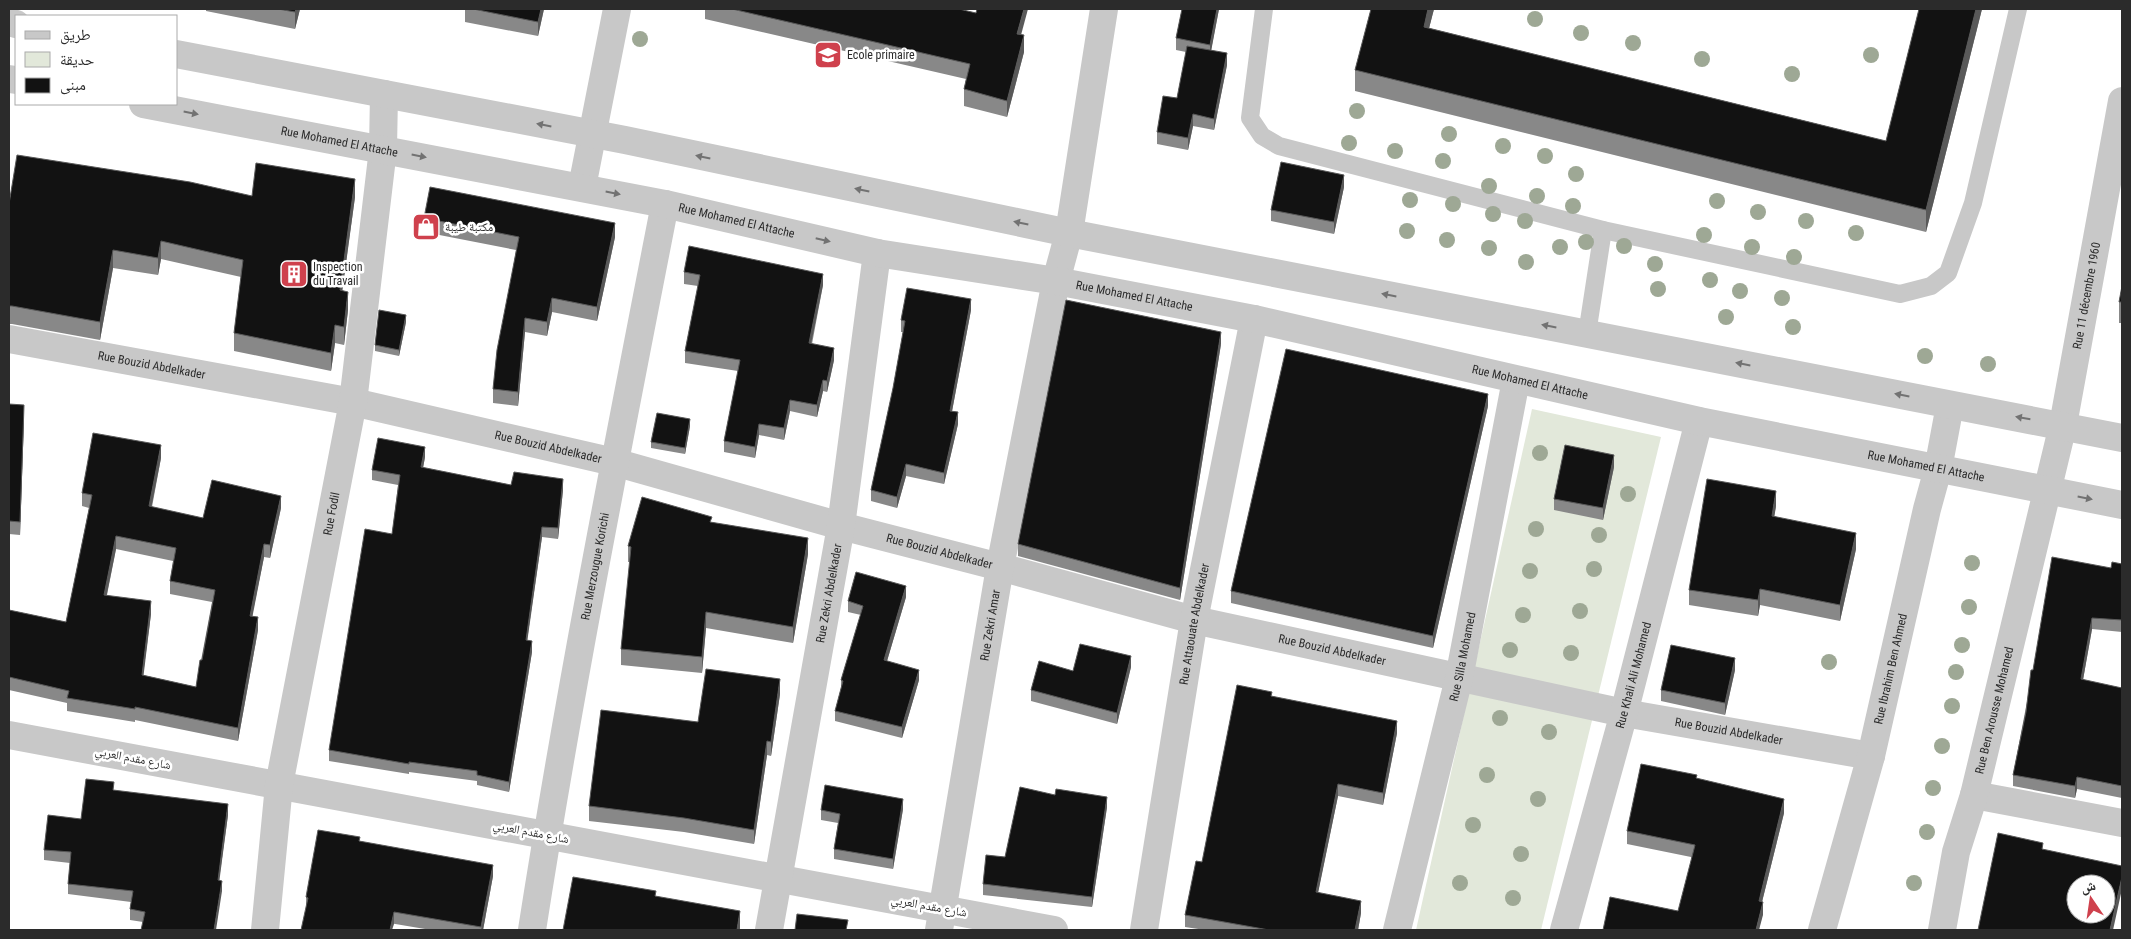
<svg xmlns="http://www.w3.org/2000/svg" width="2131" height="939" viewBox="0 0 2131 939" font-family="'Roboto Condensed','Noto Naskh Arabic',sans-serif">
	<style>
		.green { fill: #e2e8da }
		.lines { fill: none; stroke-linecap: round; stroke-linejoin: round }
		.service { stroke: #c8c8c8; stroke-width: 18 }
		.minor { stroke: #c8c8c8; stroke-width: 28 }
		.tertiary { stroke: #c8c8c8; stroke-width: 28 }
		.tree { fill: #9ea895 }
		.wall { fill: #888; fill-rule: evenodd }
		.shaded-wall { fill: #595959 }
		.building { fill: #121212; stroke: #595959; fill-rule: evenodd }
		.oneway { fill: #727272 }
		.labels { text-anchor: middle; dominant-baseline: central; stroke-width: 5; stroke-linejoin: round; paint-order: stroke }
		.poi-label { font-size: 12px; fill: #2b2b2b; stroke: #fff; text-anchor: start }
		.street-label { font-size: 12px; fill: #2b2b2b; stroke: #fff }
	</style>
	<rect width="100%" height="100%" fill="#fff"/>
	<!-- green -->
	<polygon class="green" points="1532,409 1661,437 1541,930 1416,930"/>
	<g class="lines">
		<!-- service -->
		<g class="service">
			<polyline points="1264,9 1250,118 1262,136 1279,146 1603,230 1900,294 1931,286 1948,273 1973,203 2018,9"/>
			<polyline points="1587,334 1603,230"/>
		</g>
		<!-- minor -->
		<g class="minor">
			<polyline points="582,187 617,9"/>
			<path id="s1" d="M9 339 353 402 614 462 841 526 1000 567 1194 620 1624 713 1871 756"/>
			<polyline points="9,735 1054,930"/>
			<polyline points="1974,795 2122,823"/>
			<path id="s2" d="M265 930 279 785 353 402 383 149 384 94"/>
			<path id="s3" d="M532 930C570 687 618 445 665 204"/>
			<path id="s4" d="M769 930 841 526 877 253"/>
			<path id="s5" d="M939 930 1000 567 1056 281 1069 233 1104 9"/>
			<path id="s6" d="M1144 930 1194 620 1254 319"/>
			<path id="s7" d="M1397 930 1459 678 1516 380"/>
			<path id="s8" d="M1564 930 1624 713 1699 421"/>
			<path id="s9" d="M1822 930 1871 756 1927 509 1938 469 1950 405"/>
			<path id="s10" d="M1942 930 1956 852 1974 795 2063 425 2122 101"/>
		</g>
		<!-- tertiary -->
		<g class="tertiary">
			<polyline points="9,22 16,24"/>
			<polyline points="176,54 625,140 1069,233 2122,438"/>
			<polyline points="9,79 16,80"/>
			<path id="s11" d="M143 104 665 204 877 253 1056 281 1254 319 1699 421 2122 505"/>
		</g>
	</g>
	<!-- trees -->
	<g class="tree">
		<circle cx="1535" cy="19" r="8"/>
		<circle cx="1581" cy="33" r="8"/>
		<circle cx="640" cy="39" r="8"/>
		<circle cx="1633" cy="43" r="8"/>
		<circle cx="1871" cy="55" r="8"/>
		<circle cx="1702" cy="59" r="8"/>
		<circle cx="1792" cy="74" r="8"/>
		<circle cx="1357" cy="111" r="8"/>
		<circle cx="1449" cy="134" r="8"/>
		<circle cx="1349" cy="143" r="8"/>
		<circle cx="1503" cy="146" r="8"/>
		<circle cx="1395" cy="151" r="8"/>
		<circle cx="1545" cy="156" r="8"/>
		<circle cx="1443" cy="161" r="8"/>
		<circle cx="1576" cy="174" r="8"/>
		<circle cx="1489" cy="186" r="8"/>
		<circle cx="1537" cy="196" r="8"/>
		<circle cx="1410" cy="200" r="8"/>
		<circle cx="1717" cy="201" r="8"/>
		<circle cx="1453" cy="204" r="8"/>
		<circle cx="1573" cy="206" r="8"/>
		<circle cx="1758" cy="212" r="8"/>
		<circle cx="1493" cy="214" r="8"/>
		<circle cx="1525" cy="221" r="8"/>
		<circle cx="1806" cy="221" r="8"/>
		<circle cx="1407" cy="231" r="8"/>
		<circle cx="1856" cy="233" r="8"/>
		<circle cx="1704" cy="235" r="8"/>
		<circle cx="1447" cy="240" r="8"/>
		<circle cx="1586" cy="242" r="8"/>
		<circle cx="1624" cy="246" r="8"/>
		<circle cx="1560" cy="247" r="8"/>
		<circle cx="1752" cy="247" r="8"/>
		<circle cx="1489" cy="248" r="8"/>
		<circle cx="1794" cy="257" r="8"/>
		<circle cx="1526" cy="262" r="8"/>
		<circle cx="1655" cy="264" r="8"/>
		<circle cx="1710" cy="280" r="8"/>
		<circle cx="1658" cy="289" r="8"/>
		<circle cx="1740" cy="291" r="8"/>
		<circle cx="1782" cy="298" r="8"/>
		<circle cx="1726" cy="317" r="8"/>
		<circle cx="1793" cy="327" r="8"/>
		<circle cx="1925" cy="356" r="8"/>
		<circle cx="1988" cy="364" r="8"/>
		<circle cx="1540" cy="453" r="8"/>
		<circle cx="1628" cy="494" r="8"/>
		<circle cx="1536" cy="529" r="8"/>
		<circle cx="1599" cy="535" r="8"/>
		<circle cx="1972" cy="563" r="8"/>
		<circle cx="1594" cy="569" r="8"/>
		<circle cx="1530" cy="571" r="8"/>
		<circle cx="1969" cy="607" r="8"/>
		<circle cx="1580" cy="611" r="8"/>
		<circle cx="1523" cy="615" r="8"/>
		<circle cx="1962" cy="645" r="8"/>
		<circle cx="1510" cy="650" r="8"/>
		<circle cx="1571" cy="653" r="8"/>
		<circle cx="1829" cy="662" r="8"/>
		<circle cx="1956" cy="672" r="8"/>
		<circle cx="1952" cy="706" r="8"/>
		<circle cx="1500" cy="718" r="8"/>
		<circle cx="1549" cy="732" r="8"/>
		<circle cx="1942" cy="746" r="8"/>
		<circle cx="1487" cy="775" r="8"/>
		<circle cx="1933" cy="788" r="8"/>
		<circle cx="1538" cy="799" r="8"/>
		<circle cx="1473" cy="825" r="8"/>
		<circle cx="1927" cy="832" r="8"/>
		<circle cx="1521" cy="854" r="8"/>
		<circle cx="1460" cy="883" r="8"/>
		<circle cx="1914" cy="883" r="8"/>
		<circle cx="1513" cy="898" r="8"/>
	</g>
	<!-- wall -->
	<g class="wall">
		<polygon points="206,9 300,9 295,29 206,11"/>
		<polygon points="465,9 544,9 538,36 465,22"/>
		<polygon points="705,9 959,9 1021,35 1024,52 1007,117 964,106 964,89 966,79 705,19"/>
		<polygon points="1182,9 1219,9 1211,50 1227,65 1214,130 1193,126 1188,150 1157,144 1157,132 1177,98 1186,52 1176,50 1176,38"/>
		<polygon points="1371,9 1434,9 1429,28 1886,141 1919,9 1982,9 1926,232 1355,91 1355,70"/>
		<polygon points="1344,187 1334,234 1271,221 1271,210"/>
		<polygon points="252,196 355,197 342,291 348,310 344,345 335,343 331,371 234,351 234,333 241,277 161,259 158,275 113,268 100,340 12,324 9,324 9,204"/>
		<polygon points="424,218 615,237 597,321 552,312 547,336 525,332 518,406 493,403 493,389 516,250 424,232"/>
		<polygon points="684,272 823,285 812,344 834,360 827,392 823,391 817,417 790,411 784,440 759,435 755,458 724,452 724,441 738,371 685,363 685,351 698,286 684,284"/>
		<polygon points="2122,286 2122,323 2119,323 2119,302"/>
		<polygon points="971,310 952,411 958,424 944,484 906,476 897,508 871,501 871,490 893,388 903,332 901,332 901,320"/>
		<polygon points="406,322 399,356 375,351 375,345"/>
		<polygon points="1221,344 1180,600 1018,556 1018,544"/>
		<polygon points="9,404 24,418 20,535 9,534"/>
		<polygon points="1488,406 1433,648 1231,603 1231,591"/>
		<polygon points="690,426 685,454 651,448 651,442"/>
		<polygon points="425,457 423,468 511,485 563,490 558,539 542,537 527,640 532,652 509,792 477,785 477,781 409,772 409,774 329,761 329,750 392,534 398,485 372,480 372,470"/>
		<path d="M161 458 152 507 203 518 281 508 270 558 264 557 252 616 258 630 238 741 135 720V722L67 711V703L9 690V610L66 622 89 508 82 506V493ZM116 549 173 561 170 581V594L212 602 196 687 143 675 151 614 107 595Z"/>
		<polygon points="1614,467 1603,520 1554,510 1554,499"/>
		<polygon points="1776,506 1774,516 1856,549 1840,621 1760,605 1758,616 1689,605 1689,590"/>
		<polygon points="712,522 808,554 793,643 706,628 702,673 621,665 621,649 630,562 628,562 628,546"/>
		<polygon points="2122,564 2122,632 2092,629 2083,680 2122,688 2122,798 2077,789 2075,798 2013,786 2013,775 2033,670"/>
		<polygon points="906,597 887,661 919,680 902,738 835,721 835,711 841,688 841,680 861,615 848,612 848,601"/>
		<polygon points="1131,667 1117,724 1031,701 1031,690 1073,671"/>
		<polygon points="1735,670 1725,715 1661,701 1661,690"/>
		<polygon points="780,694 771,756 767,755 754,844 684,832 589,821 589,806"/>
		<polygon points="1272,696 1397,733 1383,805 1338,796 1318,892 1361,913 1358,930 1205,930 1185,927 1185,915 1202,862"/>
		<polygon points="1697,778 1784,813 1762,902 1763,915 1691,857 1627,844 1627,831"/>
		<polygon points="114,790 228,815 219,880 222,891 143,922 130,920 130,909 131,902 68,894 68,884 70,863 44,860 44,850 81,819"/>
		<polygon points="1107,807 1092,907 983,895 983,884 1005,857"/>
		<polygon points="903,809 893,869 834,859 834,849 838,823 821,820 821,810"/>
		<polygon points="360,841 493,876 483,930 431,930 306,909 306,897"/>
	</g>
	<!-- shaded-wall -->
	<g class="shaded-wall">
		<polygon points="296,9 300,9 295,29 295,12"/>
		<polygon points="541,9 544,9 538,36 538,22"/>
		<polygon points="1024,9 1028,9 1017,50 1017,34"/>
		<polygon points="1217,9 1219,9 1210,57 1210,45"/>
		<polygon points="1428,9 1434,9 1424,48 1424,27"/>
		<polygon points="1976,9 1982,9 1926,232 1926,210"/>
		<polygon points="1024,35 1024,52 1007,117 1007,101"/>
		<polygon points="1227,53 1227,65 1214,130 1214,119"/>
		<polygon points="1193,114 1193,126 1188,150 1188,138"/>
		<polygon points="1344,175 1344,187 1334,234 1334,222"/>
		<polygon points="355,179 355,197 340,308 340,290"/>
		<polygon points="615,223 615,237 597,321 597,307"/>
		<polygon points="161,241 161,259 158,275 158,258"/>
		<polygon points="113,250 113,268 100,340 100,322"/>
		<polygon points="823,274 823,285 809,354 809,343"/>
		<polygon points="348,292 348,310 344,345 344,327"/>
		<polygon points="552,298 552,312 547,336 547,322"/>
		<polygon points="971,299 971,310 950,422 950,411"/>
		<polygon points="406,315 406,322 399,356 399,350"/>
		<polygon points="525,318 525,332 518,406 518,392"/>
		<polygon points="335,325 335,343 331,371 331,353"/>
		<polygon points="1221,332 1221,344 1180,600 1180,588"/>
		<polygon points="834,348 834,360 827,392 827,381"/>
		<polygon points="823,380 823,391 817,417 817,405"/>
		<polygon points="1488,394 1488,406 1433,648 1433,636"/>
		<polygon points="790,400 790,411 784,440 784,428"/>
		<polygon points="24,405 24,418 20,535 20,522"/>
		<polygon points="958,412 958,424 944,484 944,473"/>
		<polygon points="690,419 690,426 685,454 685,448"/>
		<polygon points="759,424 759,435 755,458 755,447"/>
		<polygon points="161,445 161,458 149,519 149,506"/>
		<polygon points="425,447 425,457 421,478 421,467"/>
		<polygon points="1614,455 1614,467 1603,520 1603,508"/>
		<polygon points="906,464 906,476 897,508 897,497"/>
		<polygon points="563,479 563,490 558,539 558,528"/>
		<polygon points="1776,491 1776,506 1772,532 1772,516"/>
		<polygon points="281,496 281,508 270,558 270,545"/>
		<polygon points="542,527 542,537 526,650 526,640"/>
		<polygon points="1856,533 1856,549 1840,621 1840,605"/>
		<polygon points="116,536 116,549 104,608 104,595"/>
		<polygon points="808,538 808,554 793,643 793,627"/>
		<polygon points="264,544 264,557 250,629 250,616"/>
		<polygon points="906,586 906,597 884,671 884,660"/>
		<polygon points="1760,589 1760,605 1758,616 1758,600"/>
		<polygon points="151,601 151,614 142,688 142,675"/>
		<polygon points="706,612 706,628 702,673 702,657"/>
		<polygon points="258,617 258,630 238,741 238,728"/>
		<polygon points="2092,618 2092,629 2081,691 2081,679"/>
		<polygon points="532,641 532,652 509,792 509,782"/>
		<polygon points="1131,656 1131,667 1117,724 1117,713"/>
		<polygon points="1735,658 1735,670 1725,715 1725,703"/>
		<polygon points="919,670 919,680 902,738 902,727"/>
		<polygon points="780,679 780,694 771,756 771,742"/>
		<polygon points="1397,721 1397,733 1383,805 1383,793"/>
		<polygon points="767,741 767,755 754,844 754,830"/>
		<polygon points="2077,777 2077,789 2075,798 2075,786"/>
		<polygon points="1338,784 1338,796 1316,903 1316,892"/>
		<polygon points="1107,797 1107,807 1092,907 1092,897"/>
		<polygon points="903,799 903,809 893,869 893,859"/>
		<polygon points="1784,799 1784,813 1759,914 1759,901"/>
		<polygon points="228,804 228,815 218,891 218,880"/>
		<polygon points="493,865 493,876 483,930 481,930"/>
		<polygon points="2122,877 2122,889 2113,930 2110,930"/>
		<polygon points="222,881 222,891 216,930 214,930"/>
		<polygon points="1361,901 1361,913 1358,930 1355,930"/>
		<polygon points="1763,902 1763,915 1759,930 1756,930"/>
		<polygon points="740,911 740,930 737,930"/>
		<polygon points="394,912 394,924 392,930 390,930"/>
	</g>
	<!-- building -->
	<g class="building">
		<polygon points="278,9 296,9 295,12"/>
		<polygon points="473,9 541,9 538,22"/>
		<polygon points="732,9 959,9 976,13 977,9 1024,9 1017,34 1024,35 1007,101 964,89 970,64"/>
		<polygon points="1182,9 1217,9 1210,45 1176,38"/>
		<polygon points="1371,9 1428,9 1424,27 1886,141 1919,9 1976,9 1926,210 1355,70"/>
		<polygon points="1187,46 1227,53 1214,119 1193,114 1188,138 1157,132 1163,96 1177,98"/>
		<polygon points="17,155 190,182 252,196 256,163 355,179 340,290 348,292 344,327 335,325 331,353 234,333 243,260 161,241 158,258 113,250 100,322 12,306 9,306 9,204"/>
		<polygon points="1281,162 1344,175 1334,222 1271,210"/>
		<polygon points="430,187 615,223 597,307 552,298 547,322 525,318 518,392 493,389 497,350 519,237 424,218"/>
		<polygon points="689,246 823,274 809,343 834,348 827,381 823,380 817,405 790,400 784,428 759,424 755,447 724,441 740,360 685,351 700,275 684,272"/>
		<polygon points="2122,286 2122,302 2119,302"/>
		<polygon points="907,288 971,299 950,411 958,412 944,473 906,464 897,497 871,490 893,388 905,321 901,320"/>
		<polygon points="1066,300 1221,332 1180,588 1018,544"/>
		<polygon points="379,310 406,315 399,350 375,345"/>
		<polygon points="1286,349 1488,394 1433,636 1231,591"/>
		<polygon points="9,404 24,405 20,522 9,521"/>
		<polygon points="657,413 690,419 685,448 651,442"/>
		<path d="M93 433 161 445 149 506 203 518 212 480 281 496 270 545 264 544 250 616 258 617 238 728 135 707V709L67 698 69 691 9 677V610L66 622 92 495 82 493ZM116 536 176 548 170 581 215 590 202 660H200L196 687 142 675 151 601 104 595Z"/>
		<polygon points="378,438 425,447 421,467 511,485 514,472 563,479 558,528 542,527 526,640 532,641 509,782 477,775 477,771 409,762 409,764 329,750 365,529 392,534 400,475 372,470"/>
		<polygon points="1565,445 1614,455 1603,508 1554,499"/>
		<polygon points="1707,479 1776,491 1772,516 1856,533 1840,605 1760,589 1758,600 1689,590"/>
		<polygon points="642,497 712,517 710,522 808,538 793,627 706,612 702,657 621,649 631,547 628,546"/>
		<polygon points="2052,557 2111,568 2112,562 2122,564 2122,620 2092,618 2081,679 2122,688 2122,786 2077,777 2075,786 2013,775 2026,712 2031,670 2033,670"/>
		<polygon points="856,572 906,586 884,660 919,670 902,727 835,711 843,681 841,680 863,606 848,601"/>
		<polygon points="1080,644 1131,656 1117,713 1031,690 1039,661 1073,671"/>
		<polygon points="1671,645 1735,658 1725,703 1661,690"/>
		<polygon points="706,669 780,679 771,742 767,741 754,830 684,818 589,806 601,710 698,722"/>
		<polygon points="1237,685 1272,692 1271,696 1397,721 1383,793 1338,784 1316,892 1361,901 1355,930 1269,930 1185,915 1196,861 1202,862"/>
		<polygon points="1641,764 1697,775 1696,778 1784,799 1759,901 1763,902 1756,930 1603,930 1610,897 1678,911 1695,845 1627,831"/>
		<polygon points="86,779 114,782 113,790 228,804 218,880 222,881 214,930 141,930 145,912 130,909 133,891 68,884 71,852 44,850 48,815 81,819"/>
		<polygon points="825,785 903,799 893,859 834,849 840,814 821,810"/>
		<polygon points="1020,787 1055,795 1056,789 1107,797 1092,897 983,884 986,855 1005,857"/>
		<polygon points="318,830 360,837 359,841 493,865 481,927 394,912 390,930 301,930 308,898 306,897"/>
		<path d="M1998 833 2043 843 2042 849 2122 866V877L2110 930H1978ZM2076 884H2106V914H2076Z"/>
		<polygon points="573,877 656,891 655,896 740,911 737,930 563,930"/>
		<polygon points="797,914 848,920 846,930 795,930"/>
	</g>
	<!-- one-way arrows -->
	<defs><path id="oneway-solid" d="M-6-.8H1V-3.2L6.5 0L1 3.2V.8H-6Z" transform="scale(1.25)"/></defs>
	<g class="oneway">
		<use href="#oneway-solid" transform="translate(191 113) rotate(11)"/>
		<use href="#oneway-solid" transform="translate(544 125) rotate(-169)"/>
		<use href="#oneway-solid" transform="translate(419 156) rotate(11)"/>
		<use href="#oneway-solid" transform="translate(703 157) rotate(-168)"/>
		<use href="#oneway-solid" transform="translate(862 190) rotate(-168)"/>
		<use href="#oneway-solid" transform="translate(613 193) rotate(11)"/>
		<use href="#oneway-solid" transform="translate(1021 223) rotate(-168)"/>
		<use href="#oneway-solid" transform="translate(823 240) rotate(13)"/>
		<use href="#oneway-solid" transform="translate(1389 295) rotate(-169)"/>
		<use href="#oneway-solid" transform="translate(1549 326) rotate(-169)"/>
		<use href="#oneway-solid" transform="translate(1743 364) rotate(-169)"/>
		<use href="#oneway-solid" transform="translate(1902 395) rotate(-169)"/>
		<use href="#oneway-solid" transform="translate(2023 418) rotate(-170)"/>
		<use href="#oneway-solid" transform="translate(2085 498) rotate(11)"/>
	</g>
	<!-- icons -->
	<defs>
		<g id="school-square" transform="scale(1.4375)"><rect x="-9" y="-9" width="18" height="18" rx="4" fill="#cf414d" stroke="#fff"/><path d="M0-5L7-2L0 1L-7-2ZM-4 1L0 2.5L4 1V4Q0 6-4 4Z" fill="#fff"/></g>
		<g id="shop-square" transform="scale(1.4375)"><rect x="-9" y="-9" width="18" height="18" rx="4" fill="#cf414d" stroke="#fff"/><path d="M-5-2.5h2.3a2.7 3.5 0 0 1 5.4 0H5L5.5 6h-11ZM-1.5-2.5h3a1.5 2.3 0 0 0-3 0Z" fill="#fff"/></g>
		<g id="building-square" transform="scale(1.4375)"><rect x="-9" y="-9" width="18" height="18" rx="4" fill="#cf414d" stroke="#fff"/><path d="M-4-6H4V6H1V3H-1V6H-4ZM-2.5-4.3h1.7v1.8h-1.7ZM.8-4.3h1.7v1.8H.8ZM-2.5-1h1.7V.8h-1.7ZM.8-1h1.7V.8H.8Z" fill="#fff"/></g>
	</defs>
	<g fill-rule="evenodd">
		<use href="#school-square" x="828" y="55"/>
		<use href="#shop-square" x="426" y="227"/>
		<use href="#building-square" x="294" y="274"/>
	</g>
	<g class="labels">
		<!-- poi labels -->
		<g class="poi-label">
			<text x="847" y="55">Ecole primaire</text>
			<text x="445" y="227">مكتبة طيبة</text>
			<text x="313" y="267">Inspection<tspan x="313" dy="14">du Travail</tspan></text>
		</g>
		<!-- street labels -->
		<g class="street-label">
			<text stroke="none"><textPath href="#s11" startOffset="200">Rue Mohamed El Attache</textPath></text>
			<text stroke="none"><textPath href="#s11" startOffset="605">Rue Mohamed El Attache</textPath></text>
			<text stroke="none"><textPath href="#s11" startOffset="1010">Rue Mohamed El Attache</textPath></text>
			<text stroke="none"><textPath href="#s10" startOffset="651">Rue 11 décembre 1960</textPath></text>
			<text stroke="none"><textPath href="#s1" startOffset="145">Rue Bouzid Abdelkader</textPath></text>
			<text stroke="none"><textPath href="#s11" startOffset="1415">Rue Mohamed El Attache</textPath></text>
			<text stroke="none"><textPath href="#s1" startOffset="550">Rue Bouzid Abdelkader</textPath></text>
			<text stroke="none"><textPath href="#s11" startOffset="1820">Rue Mohamed El Attache</textPath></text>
			<text stroke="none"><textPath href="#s2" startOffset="422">Rue Fodil</textPath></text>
			<text stroke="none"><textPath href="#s1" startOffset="955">Rue Bouzid Abdelkader</textPath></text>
			<text stroke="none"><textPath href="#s3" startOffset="369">Rue Merzougue Korichi</textPath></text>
			<text stroke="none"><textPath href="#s4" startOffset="342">Rue Zekri Abdelkader</textPath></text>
			<text stroke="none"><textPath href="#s6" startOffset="310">Rue Attaouate Abdelkader</textPath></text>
			<text stroke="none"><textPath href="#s5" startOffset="309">Rue Zekri Amar</textPath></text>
			<text stroke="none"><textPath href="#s1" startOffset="1360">Rue Bouzid Abdelkader</textPath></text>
			<text stroke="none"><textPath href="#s7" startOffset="281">Rue Silla Mohamed</textPath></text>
			<text stroke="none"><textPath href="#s9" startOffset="270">Rue Ibrahim Ben Ahmed</textPath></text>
			<text stroke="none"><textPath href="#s8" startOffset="264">Rue Khali Ali Mohamed</textPath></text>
			<text stroke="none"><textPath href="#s10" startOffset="226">Rue Ben Arousse Mohamed</textPath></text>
			<text stroke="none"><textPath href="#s1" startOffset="1765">Rue Bouzid Abdelkader</textPath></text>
			<text transform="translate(133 758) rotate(11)">شارع مقدم العربي</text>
			<text transform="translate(531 832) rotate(11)">شارع مقدم العربي</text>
			<text transform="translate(929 906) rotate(10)">شارع مقدم العربي</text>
		</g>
	</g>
	<!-- border -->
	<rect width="2131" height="939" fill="none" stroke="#2b2b2b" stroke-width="20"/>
	<!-- legend -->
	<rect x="15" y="15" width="162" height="90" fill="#ffffff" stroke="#aaaaaa"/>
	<rect x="25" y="31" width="25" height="8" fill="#c8c8c8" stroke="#aaaaaa"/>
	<text x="60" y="40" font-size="15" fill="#2b2b2b">طريق</text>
	<rect x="25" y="52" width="25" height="15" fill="#e2e8da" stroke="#aaaaaa"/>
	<text x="60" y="65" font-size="15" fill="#2b2b2b">حديقة</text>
	<rect x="25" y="78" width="25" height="15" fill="#121212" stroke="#aaaaaa"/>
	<text x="60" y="90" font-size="15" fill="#2b2b2b">مبنى</text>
	<!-- north arrow -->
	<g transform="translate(2091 899) rotate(347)"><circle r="24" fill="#ffffff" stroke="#aaaaaa"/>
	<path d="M0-4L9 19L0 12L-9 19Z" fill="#cf414d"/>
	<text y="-8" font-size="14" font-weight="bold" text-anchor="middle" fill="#2b2b2b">ش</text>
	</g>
</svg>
